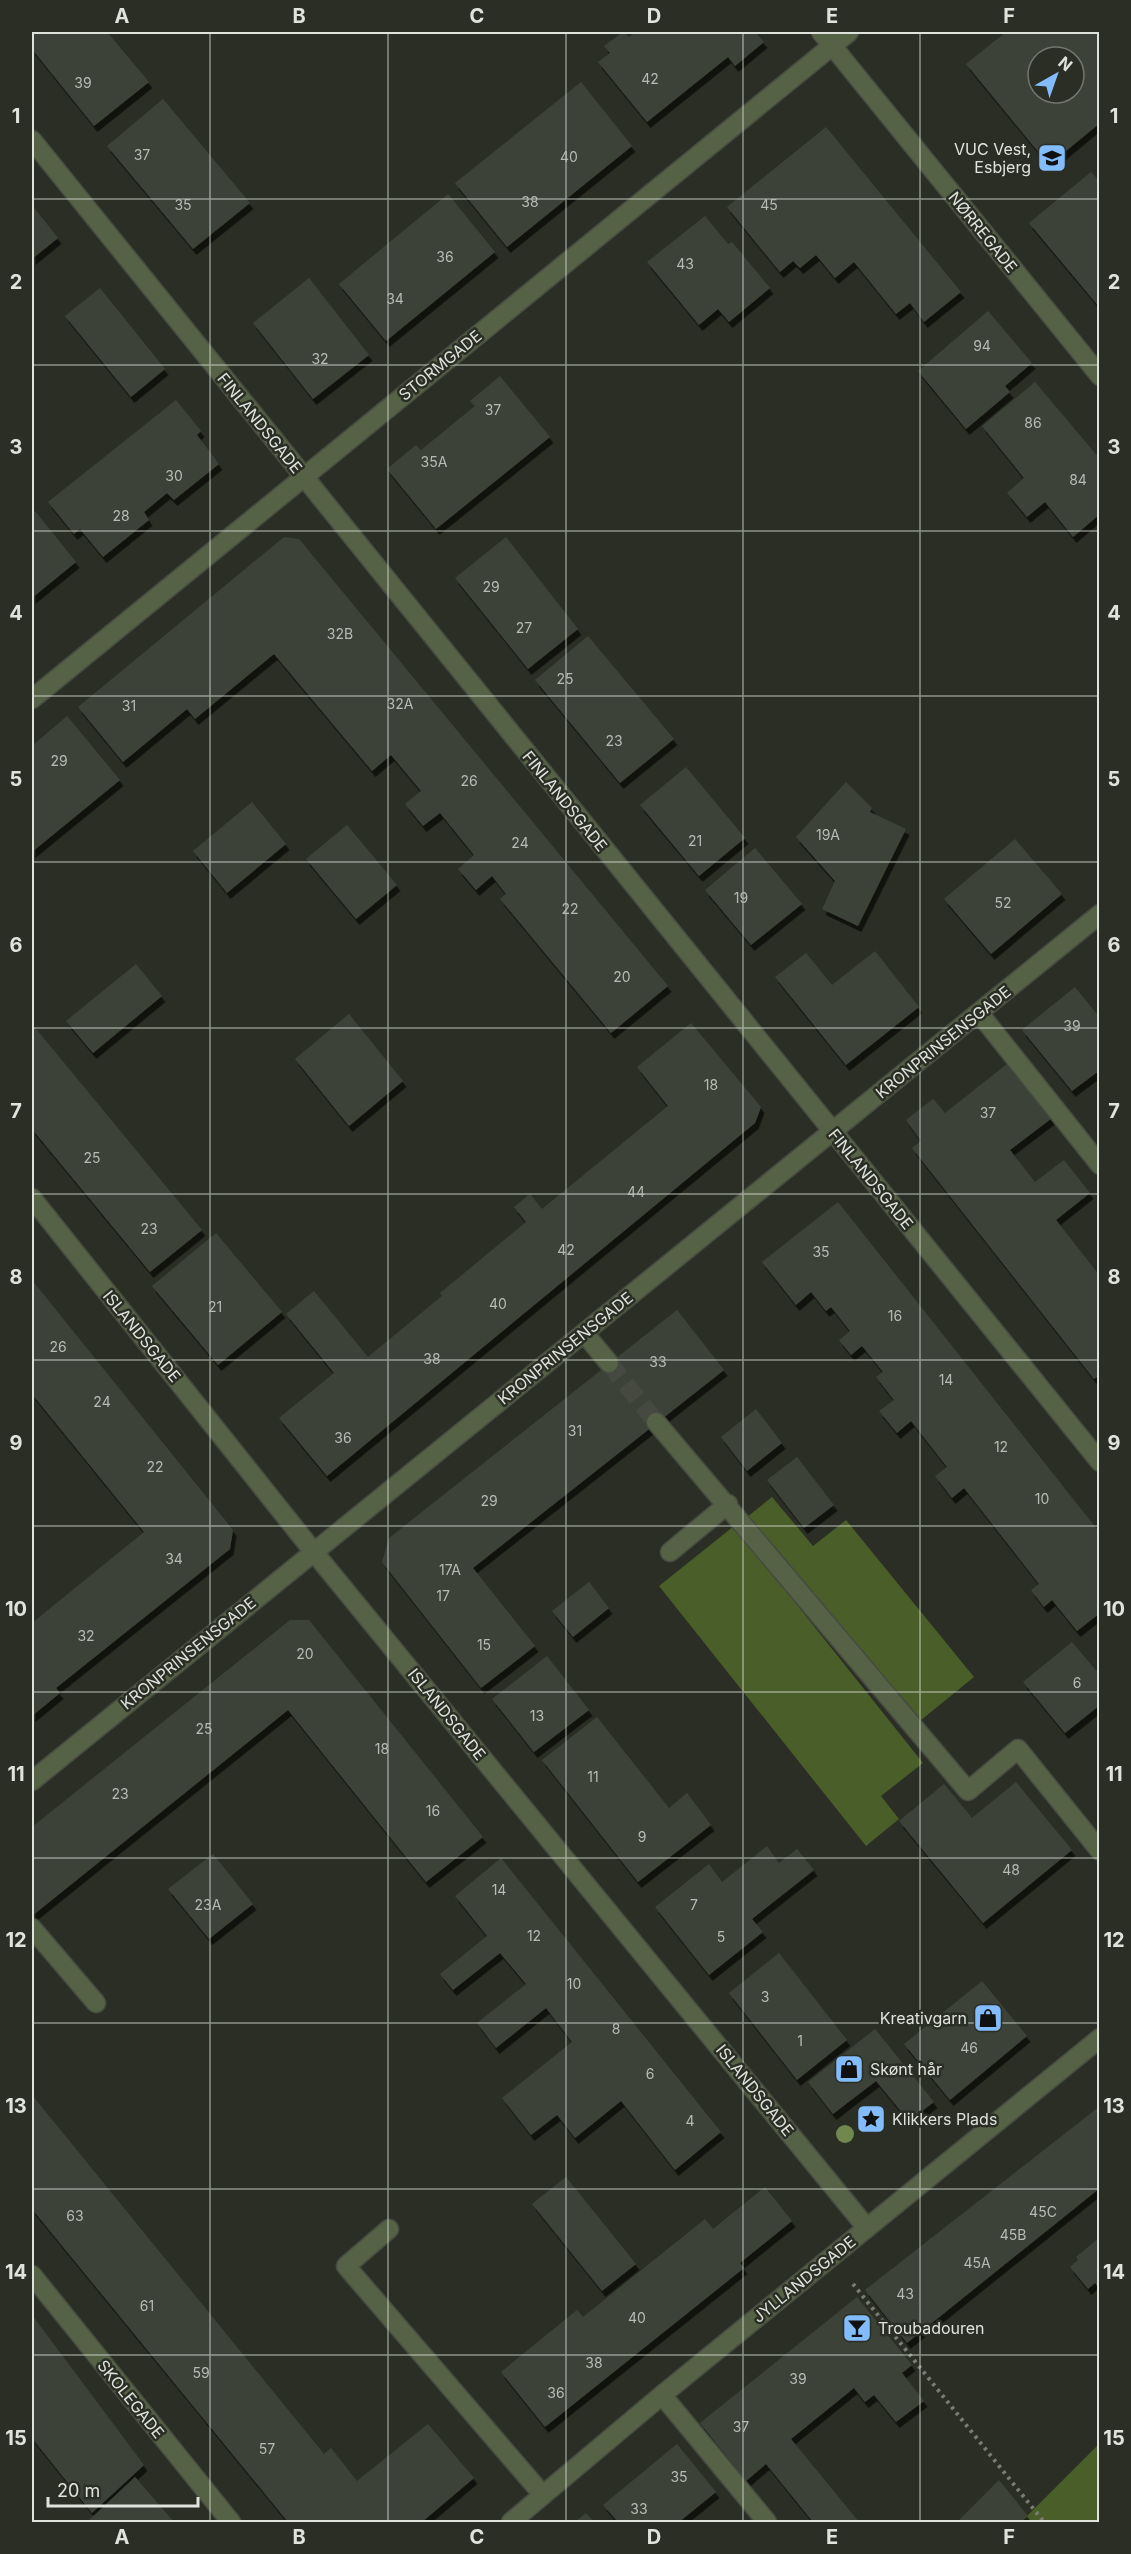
<svg xmlns="http://www.w3.org/2000/svg" width="1131" height="2554" viewBox="0 0 1131 2554" font-family="Inter,sans-serif">
	<style>
		.green { fill: #495e29 }
		.building { fill: #3e4338; fill-rule: evenodd; filter: url(#shadow) }
		.lines { fill: none; stroke-linecap: round; stroke-linejoin: round }
		.minor-tunnel { stroke: #454940; stroke-width: 18; stroke-dasharray: 18 9; stroke-linecap: butt }
		.minor-casing { stroke: #474b41; stroke-width: 21 }
		.path { stroke: #797c73; stroke-width: 4; stroke-dasharray: 3 4.5; stroke-linecap: butt }
		.minor { stroke: #566246; stroke-width: 18 }
		.tree { fill: #70874e }
		.grid { fill: none; stroke: #e0e3dc; stroke-width: 1.5; stroke-opacity: 0.55 }
		.labels { text-anchor: middle; dominant-baseline: central; stroke-width: 5; stroke-linejoin: round; paint-order: stroke }
		.number-label { font-size: 14px; fill: #b8bbb3 }
		.poi-label { font-size: 16px; fill: #e0e3dc; stroke: #2a2e24; text-anchor: start }
		.street-label { font-size: 16px; fill: #e0e3dc; stroke: #2a2e24 }
		.neatline { fill: none; stroke: #e0e3dc; stroke-width: 2 }
		.grid-label { font-size: 20px; text-anchor: middle; font-weight: bold; fill: #e0e3dc }
	</style>
	<defs>
		<filter id="shadow"><feDropShadow dx="3.5" dy="6" stdDeviation="0" flood-color="#0009"/></filter>
	</defs>
	<rect width="100%" height="100%" fill="#2a2e24"/>
	<!-- green -->
	<g class="green">
		<polygon points="772,1497 813,1546 846,1520 974,1677 915,1725 747,1517"/>
		<polygon points="734,1526 923,1763 881,1796 899,1819 866,1846 659,1586"/>
		<polygon points="1099,2444 1099,2522 1021,2522"/>
	</g>
	<!-- building -->
	<g class="building">
		<polygon points="32,32 107,32 149,82 94,126 32,49"/>
		<polygon points="623,32 629,37 636,32 755,32 764,42 735,66 728,57 647,122 598,62 610,53 604,46"/>
		<path d="M1006 32H1100V123L1049 165 966 64ZM1038 57H1074V93H1038Z"/>
		<polygon points="581,82 632,146 507,247 455,183"/>
		<polygon points="163,99 250,203 193,249 107,146"/>
		<polygon points="826,127 961,292 924,322 910,303 896,314 854,262 835,278 816,255 800,268 793,261 780,272 727,207"/>
		<polygon points="1091,172 1100,182 1100,308 1029,223"/>
		<polygon points="448,194 495,252 386,341 339,284"/>
		<polygon points="32,205 58,238 32,259"/>
		<polygon points="705,216 728,244 732,242 770,288 729,322 718,309 699,325 647,262"/>
		<polygon points="309,278 369,355 313,399 253,323"/>
		<polygon points="100,288 165,369 131,397 65,316"/>
		<polygon points="988,311 1032,363 1005,386 1010,392 966,429 918,371"/>
		<polygon points="500,376 550,437 436,529 387,469 416,445 421,450 475,406 470,401"/>
		<polygon points="1035,382 1100,459 1100,514 1073,537 1045,502 1027,517 1007,493 1024,478 982,426"/>
		<polygon points="176,400 201,431 197,435 219,464 174,500 167,493 144,512 149,520 103,557 80,529 74,534 48,502"/>
		<polygon points="35,511 76,562 32,598 32,514"/>
		<polygon points="284,537 299,539 668,986 611,1033 500,899 506,894 492,876 476,890 458,869 474,855 440,813 423,826 405,804 421,791 391,755 372,771 274,654 195,719 187,709 123,762 78,707"/>
		<polygon points="506,537 578,629 528,669 455,578"/>
		<polygon points="588,636 674,739 620,783 535,680"/>
		<polygon points="67,716 120,780 32,852 32,746"/>
		<polygon points="686,767 745,838 699,876 640,805"/>
		<polygon points="846,782 872,808 870,812 906,829 858,926 822,909 835,881 796,837"/>
		<polygon points="252,802 286,844 227,893 193,851"/>
		<polygon points="347,825 397,885 356,919 306,859"/>
		<polygon points="1015,839 1062,894 991,954 944,899"/>
		<polygon points="755,848 802,904 751,945 705,890"/>
		<polygon points="875,951 919,1007 846,1065 775,977 806,953 832,985"/>
		<polygon points="136,964 162,996 93,1053 66,1021"/>
		<polygon points="1075,987 1100,1018 1100,1070 1072,1091 1022,1030"/>
		<polygon points="349,1014 403,1081 349,1126 295,1059"/>
		<polygon points="691,1023 761,1107 755,1123 327,1476 279,1418 334,1373 286,1314 314,1291 368,1357 442,1296 440,1293 526,1222 514,1207 530,1194 542,1209 668,1106 637,1067"/>
		<polygon points="32,1024 202,1230 150,1272 32,1129"/>
		<polygon points="1012,1060 1056,1115 1010,1150 1035,1182 1064,1160 1090,1193 1056,1220 1100,1276 1100,1375 1094,1379 912,1148 921,1141 906,1120 933,1099 945,1113"/>
		<polygon points="838,1202 1100,1533 1100,1613 1077,1631 1052,1600 1044,1607 1031,1590 1039,1584 964,1488 952,1498 935,1476 947,1467 911,1421 897,1433 879,1411 894,1400 876,1377 883,1372 862,1346 851,1355 839,1340 850,1331 831,1307 826,1311 811,1292 796,1305 762,1262"/>
		<polygon points="216,1233 282,1312 218,1365 152,1286"/>
		<polygon points="32,1280 233,1530 230,1549 56,1688 60,1693 32,1716 32,1623 144,1532 32,1394"/>
		<polygon points="677,1310 724,1370 473,1568 535,1646 481,1688 382,1562 389,1538"/>
		<polygon points="756,1409 782,1443 747,1471 721,1437"/>
		<polygon points="797,1457 834,1505 804,1528 767,1480"/>
		<polygon points="589,1582 609,1608 573,1637 552,1611"/>
		<polygon points="290,1620 309,1620 483,1837 426,1882 288,1710 32,1916 32,1827"/>
		<polygon points="1072,1642 1100,1675 1100,1705 1065,1733 1023,1682"/>
		<polygon points="547,1656 589,1710 534,1752 492,1699"/>
		<polygon points="597,1717 669,1808 687,1793 711,1825 638,1882 542,1760"/>
		<polygon points="1016,1782 1072,1850 983,1923 899,1821 944,1784 972,1818"/>
		<polygon points="767,1846 779,1863 797,1849 814,1870 752,1919 763,1932 709,1975 655,1907 709,1864 722,1882"/>
		<polygon points="213,1854 253,1904 209,1939 168,1889"/>
		<polygon points="501,1858 721,2132 675,2170 621,2101 575,2138 557,2115 531,2135 502,2098 572,2042 546,2008 496,2048 477,2023 526,1984 500,1953 453,1990 440,1974 487,1936 455,1896"/>
		<polygon points="779,1953 847,2040 797,2080 729,1993"/>
		<polygon points="982,1981 1027,2036 950,2100 904,2044"/>
		<polygon points="875,2029 934,2102 909,2121 876,2081 833,2114 808,2082"/>
		<polygon points="32,2095 324,2454 331,2448 357,2481 428,2424 474,2478 422,2522 288,2522 32,2209"/>
		<polygon points="1100,2106 1100,2188 907,2343 865,2290"/>
		<polygon points="566,2177 636,2264 602,2291 532,2204"/>
		<polygon points="765,2187 792,2221 740,2263 744,2268 545,2427 501,2372 577,2310 583,2317 705,2219 713,2229"/>
		<polygon points="1100,2237 1100,2289 1095,2283 1088,2289 1070,2267 1078,2260 1076,2257"/>
		<polygon points="857,2297 912,2365 902,2373 924,2401 896,2422 874,2395 865,2402 854,2388 791,2439 859,2522 813,2522 766,2464 746,2481 700,2423"/>
		<polygon points="32,2315 144,2465 92,2513 32,2438"/>
		<polygon points="677,2444 716,2492 679,2522 618,2522 603,2505"/>
		<polygon points="135,2477 174,2522 87,2522"/>
		<polygon points="999,2480 1028,2516 1021,2522 957,2522"/>
		<polygon points="586,2513 594,2522 575,2522"/>
	</g>
	<g class="lines">
		<!-- minor-tunnel -->
		<polyline class="minor-tunnel" points="609,1363 656,1422"/>
		<!-- minor casing -->
		<g class="minor-casing">
			<g id="minor">
				<polyline points="821,32 1100,376"/>
				<polyline points="32,140 1100,1462"/>
				<polyline points="32,699 849,32"/>
				<polyline points="979,1013 1100,1165"/>
				<polyline points="32,1198 313,1551 867,2228"/>
				<polyline points="584,1333 609,1363"/>
				<polyline points="656,1422 968,1791 1018,1749 1100,1851"/>
				<polyline points="670,1552 728,1504"/>
				<polyline points="32,1781 1100,914"/>
				<polyline points="32,1928 96,2003"/>
				<polyline points="389,2229 346,2266 543,2495"/>
				<polyline points="32,2275 231,2522"/>
				<polyline points="662,2395 767,2522"/>
				<polyline points="511,2522 662,2395 1100,2038"/>
			</g>
		</g>
		<!-- path -->
		<polyline class="path" points="853,2284 1044,2522"/>
		<!-- minor -->
		<use href="#minor" class="minor"/>
	</g>
	<!-- trees -->
	<circle class="tree" cx="845" cy="2134" r="9"/>
	<!-- grid -->
	<path class="grid" d="M210 32V2522M388 32V2522M566 32V2522M743 32V2522M920 32V2522M32 199H1100M32 365H1100M32 531H1100M32 696H1100M32 862H1100M32 1028H1100M32 1194H1100M32 1360H1100M32 1526H1100M32 1692H1100M32 1858H1100M32 2023H1100M32 2189H1100M32 2355H1100"/>
	<!-- icons -->
	<defs>
		<g id="school-square" transform="scale(1.5)"><rect x="-9" y="-9" width="18" height="18" rx="4" fill="#82bcfa" stroke="#2a2e24"/><path d="M0-5L7-2L0 1L-7-2ZM-4 1L0 2.5L4 1V4Q0 6-4 4Z" fill="#111"/></g>
		<g id="shop-square" transform="scale(1.5)"><rect x="-9" y="-9" width="18" height="18" rx="4" fill="#82bcfa" stroke="#2a2e24"/><path d="M-5-2.5h2.3a2.7 3.5 0 0 1 5.4 0H5L5.5 6h-11ZM-1.5-2.5h3a1.5 2.3 0 0 0-3 0Z" fill="#111"/></g>
		<g id="sight-square" transform="scale(1.5)"><rect x="-9" y="-9" width="18" height="18" rx="4" fill="#82bcfa" stroke="#2a2e24"/><path d="M0-6L1.8-2.2L6-1.7L2.9 1.2L3.7 5.4L0 3.3L-3.7 5.4L-2.9 1.2L-6-1.7L-1.8-2.2Z" fill="#111"/></g>
		<g id="bar-square" transform="scale(1.5)"><rect x="-9" y="-9" width="18" height="18" rx="4" fill="#82bcfa" stroke="#2a2e24"/><path d="M-6-5H6L.8 .8V4.5H3.5V6h-7V4.5H-.8V.8Z" fill="#111"/></g>
	</defs>
	<g fill-rule="evenodd">
		<use href="#school-square" x="1052" y="158"/>
		<use href="#shop-square" x="988" y="2018"/>
		<use href="#shop-square" x="849" y="2069"/>
		<use href="#sight-square" x="871" y="2119"/>
		<use href="#bar-square" x="857" y="2328"/>
	</g>
	<g class="labels">
		<!-- number labels -->
		<g class="number-label">
			<text x="650" y="78">42</text>
			<text x="83" y="82">39</text>
			<text x="142" y="154">37</text>
			<text x="569" y="156">40</text>
			<text x="530" y="201">38</text>
			<text x="183" y="204">35</text>
			<text x="769" y="204">45</text>
			<text x="445" y="256">36</text>
			<text x="685" y="263">43</text>
			<text x="395" y="298">34</text>
			<text x="982" y="345">94</text>
			<text x="320" y="358">32</text>
			<text x="493" y="409">37</text>
			<text x="1033" y="422">86</text>
			<text x="434" y="461">35A</text>
			<text x="174" y="475">30</text>
			<text x="1078" y="479">84</text>
			<text x="121" y="515">28</text>
			<text x="491" y="586">29</text>
			<text x="524" y="627">27</text>
			<text x="340" y="633">32B</text>
			<text x="565" y="678">25</text>
			<text x="400" y="703">32A</text>
			<text x="129" y="705">31</text>
			<text x="614" y="740">23</text>
			<text x="59" y="760">29</text>
			<text x="469" y="780">26</text>
			<text x="828" y="834">19A</text>
			<text x="695" y="840">21</text>
			<text x="520" y="842">24</text>
			<text x="741" y="897">19</text>
			<text x="1003" y="902">52</text>
			<text x="570" y="908">22</text>
			<text x="622" y="976">20</text>
			<text x="1072" y="1025">39</text>
			<text x="711" y="1084">18</text>
			<text x="988" y="1112">37</text>
			<text x="92" y="1157">25</text>
			<text x="636" y="1191">44</text>
			<text x="149" y="1228">23</text>
			<text x="566" y="1249">42</text>
			<text x="821" y="1251">35</text>
			<text x="498" y="1303">40</text>
			<text x="215" y="1306">21</text>
			<text x="895" y="1315">16</text>
			<text x="58" y="1346">26</text>
			<text x="432" y="1358">38</text>
			<text x="658" y="1361">33</text>
			<text x="946" y="1379">14</text>
			<text x="102" y="1401">24</text>
			<text x="575" y="1430">31</text>
			<text x="343" y="1437">36</text>
			<text x="1001" y="1446">12</text>
			<text x="155" y="1466">22</text>
			<text x="1042" y="1498">10</text>
			<text x="489" y="1500">29</text>
			<text x="174" y="1558">34</text>
			<text x="450" y="1569">17A</text>
			<text x="443" y="1595">17</text>
			<text x="86" y="1635">32</text>
			<text x="484" y="1644">15</text>
			<text x="305" y="1653">20</text>
			<text x="1077" y="1682">6</text>
			<text x="537" y="1715">13</text>
			<text x="204" y="1728">25</text>
			<text x="382" y="1748">18</text>
			<text x="593" y="1776">11</text>
			<text x="120" y="1793">23</text>
			<text x="433" y="1810">16</text>
			<text x="642" y="1836">9</text>
			<text x="1011" y="1869">48</text>
			<text x="499" y="1889">14</text>
			<text x="208" y="1904">23A</text>
			<text x="694" y="1904">7</text>
			<text x="534" y="1935">12</text>
			<text x="721" y="1936">5</text>
			<text x="574" y="1983">10</text>
			<text x="765" y="1996">3</text>
			<text x="616" y="2028">8</text>
			<text x="800" y="2040">1</text>
			<text x="969" y="2047">46</text>
			<text x="650" y="2073">6</text>
			<text x="690" y="2120">4</text>
			<text x="1043" y="2211">45C</text>
			<text x="75" y="2215">63</text>
			<text x="1013" y="2234">45B</text>
			<text x="977" y="2262">45A</text>
			<text x="905" y="2293">43</text>
			<text x="147" y="2305">61</text>
			<text x="637" y="2317">40</text>
			<text x="594" y="2362">38</text>
			<text x="201" y="2372">59</text>
			<text x="798" y="2378">39</text>
			<text x="556" y="2392">36</text>
			<text x="741" y="2426">37</text>
			<text x="267" y="2448">57</text>
			<text x="679" y="2476">35</text>
			<text x="639" y="2508">33</text>
		</g>
		<!-- poi labels -->
		<g class="poi-label">
			<text x="1031" y="149" text-anchor="end">VUC Vest,<tspan x="1031" dy="18">Esbjerg</tspan></text>
			<text x="967" y="2018" text-anchor="end">Kreativgarn</text>
			<text x="870" y="2069">Skønt hår</text>
			<text x="892" y="2119">Klikkers Plads</text>
			<text x="878" y="2328">Troubadouren</text>
		</g>
		<!-- street labels -->
		<g class="street-label">
			<text transform="translate(983 232) rotate(51)">NØRREGADE</text>
			<text transform="translate(440 365) rotate(-39)">STORMGADE</text>
			<text transform="translate(260 423) rotate(51)">FINLANDSGADE</text>
			<text transform="translate(565 801) rotate(51)">FINLANDSGADE</text>
			<text transform="translate(943 1042) rotate(-39)">KRONPRINSENSGADE</text>
			<text transform="translate(871 1179) rotate(51)">FINLANDSGADE</text>
			<text transform="translate(142 1336) rotate(51)">ISLANDSGADE</text>
			<text transform="translate(565 1348) rotate(-39)">KRONPRINSENSGADE</text>
			<text transform="translate(188 1653) rotate(-39)">KRONPRINSENSGADE</text>
			<text transform="translate(447 1714) rotate(51)">ISLANDSGADE</text>
			<text transform="translate(755 2090) rotate(51)">ISLANDSGADE</text>
			<text transform="translate(804 2279) rotate(-39)">JYLLANDSGADE</text>
			<text transform="translate(131 2399) rotate(51)">SKOLEGADE</text>
		</g>
	</g>
	<!-- border -->
	<rect width="1131" height="2554" fill="none" stroke="#2a2e24" stroke-width="66"/>
	<!-- north arrow -->
	<g transform="translate(1056 75) rotate(40)"><circle r="28" fill="#2a2e24" stroke="#73766e" stroke-width="1.5"/>
	<path d="M0-4.5L10 22L0 15L-10 22Z" fill="#82bcfa"/>
	<text y="-9" font-size="16" font-weight="bold" text-anchor="middle" fill="#e0e3dc">N</text>
	</g>
	<!-- scale -->
	<path d="M48 2497v9h150v-9" fill="none" stroke="#e0e3dc" stroke-width="3"/>
	<text x="57" y="2497" font-size="18" fill="#e0e3dc" stroke="#2a2e24" stroke-width="4.5" paint-order="stroke">20 m</text>
	<rect x="33" y="33" width="1065" height="2488" class="neatline"/>
	<g class="grid-label">
		<text x="122" y="23">A</text>
		<text x="299" y="23">B</text>
		<text x="477" y="23">C</text>
		<text x="654" y="23">D</text>
		<text x="832" y="23">E</text>
		<text x="1009" y="23">F</text>
		<text x="16" y="123">1</text>
		<text x="1114" y="123">1</text>
		<text x="16" y="289">2</text>
		<text x="1114" y="289">2</text>
		<text x="16" y="454">3</text>
		<text x="1114" y="454">3</text>
		<text x="16" y="620">4</text>
		<text x="1114" y="620">4</text>
		<text x="16" y="786">5</text>
		<text x="1114" y="786">5</text>
		<text x="16" y="952">6</text>
		<text x="1114" y="952">6</text>
		<text x="16" y="1118">7</text>
		<text x="1114" y="1118">7</text>
		<text x="16" y="1284">8</text>
		<text x="1114" y="1284">8</text>
		<text x="16" y="1450">9</text>
		<text x="1114" y="1450">9</text>
		<text x="16" y="1616">10</text>
		<text x="1114" y="1616">10</text>
		<text x="16" y="1781">11</text>
		<text x="1114" y="1781">11</text>
		<text x="16" y="1947">12</text>
		<text x="1114" y="1947">12</text>
		<text x="16" y="2113">13</text>
		<text x="1114" y="2113">13</text>
		<text x="16" y="2279">14</text>
		<text x="1114" y="2279">14</text>
		<text x="16" y="2445">15</text>
		<text x="1114" y="2445">15</text>
		<text x="122" y="2544">A</text>
		<text x="299" y="2544">B</text>
		<text x="477" y="2544">C</text>
		<text x="654" y="2544">D</text>
		<text x="832" y="2544">E</text>
		<text x="1009" y="2544">F</text>
	</g>
</svg>
